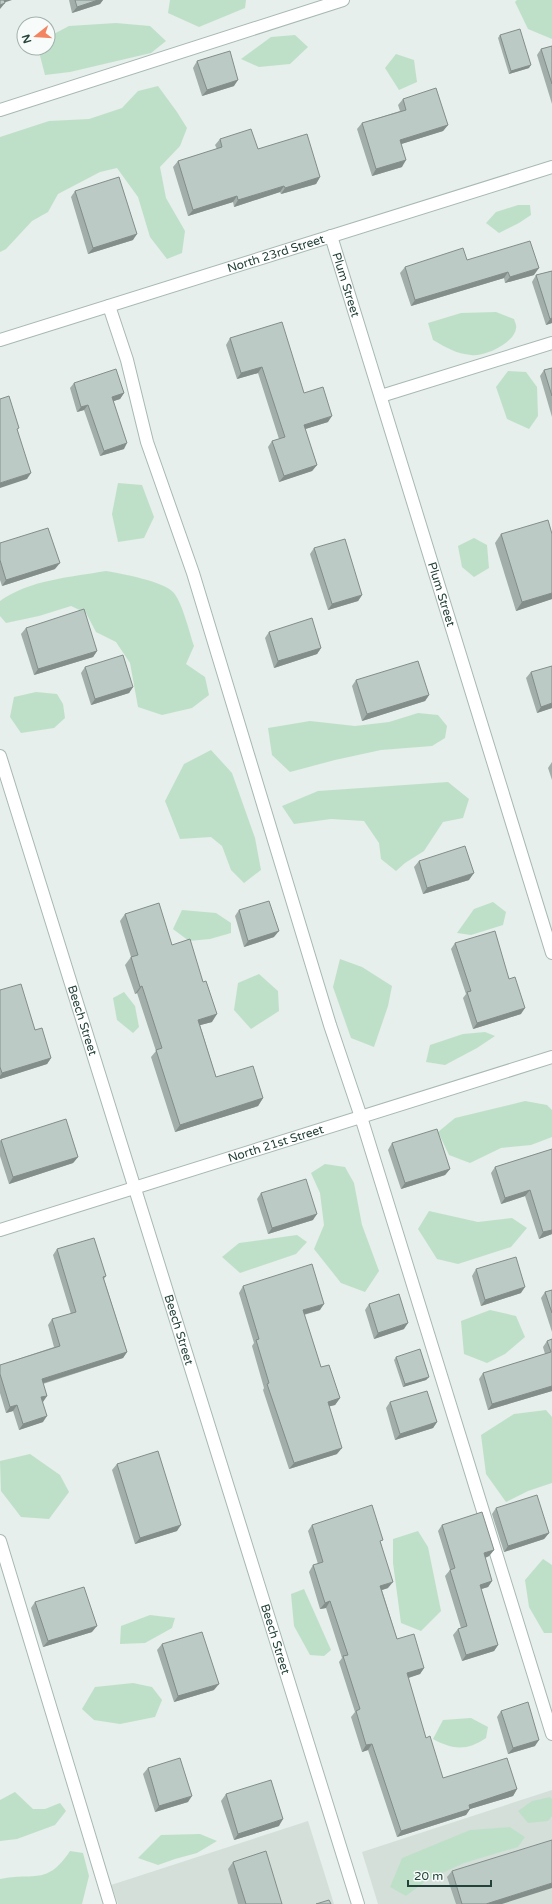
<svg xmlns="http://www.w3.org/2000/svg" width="552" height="1904" viewBox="0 0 552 1904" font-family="'Varela Round',sans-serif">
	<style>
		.built { fill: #d4dfda }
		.green { fill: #bfe0c8 }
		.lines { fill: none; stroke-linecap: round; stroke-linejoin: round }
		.lane-casing { stroke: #a8b8b2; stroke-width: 14 }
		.street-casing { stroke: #a8b8b2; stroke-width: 14 }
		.lane { stroke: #fff; stroke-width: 12 }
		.street { stroke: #fff; stroke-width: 12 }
		.wall { fill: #a1aea9 }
		.shaded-wall { fill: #838d89 }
		.building { fill: #bbcac4; stroke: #838d89 }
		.labels { text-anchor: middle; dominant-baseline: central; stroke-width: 3.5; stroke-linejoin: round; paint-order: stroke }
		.street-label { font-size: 12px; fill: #24423a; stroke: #f7fbf9 }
	</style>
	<rect width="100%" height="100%" fill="#e6efeb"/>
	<!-- built -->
	<g class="built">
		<polygon points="552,1790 552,1904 378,1904 362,1852"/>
		<polygon points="308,1821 334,1904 118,1904 111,1885"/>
	</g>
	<!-- green -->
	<g class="green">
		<polygon points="170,0 246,0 245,8 199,27 168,13"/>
		<polygon points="517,0 552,0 552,39 528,29 515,2"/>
		<polygon points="116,23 150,26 166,41 151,53 70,72 45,75 38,48 48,48 48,37 69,26"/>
		<polygon points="295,35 308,47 290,64 259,67 241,59 271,37"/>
		<polygon points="396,54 414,60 417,82 399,90 385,68"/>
		<polygon points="158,86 177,112 187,128 180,146 160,167 166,198 185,231 182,253 167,259 150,237 138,197 117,168 100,172 58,194 48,212 32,221 6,249 0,252 0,137 49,121 89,119 122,108 138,91"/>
		<polygon points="518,205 530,205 531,215 519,223 499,233 486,223 496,212"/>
		<path d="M496 312 514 319C515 322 517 326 516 328 515 343 484 357 471 355 457 354 445 347 433 340L428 323 461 313Z"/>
		<polygon points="508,371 526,372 537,387 538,416 529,429 507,419 496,387"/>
		<polygon points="118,483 142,485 154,517 144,538 118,542 112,514"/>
		<polygon points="474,538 487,545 489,568 474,577 462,567 458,546"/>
		<path d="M106 571C122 574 164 581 174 593 183 605 189 631 194 646L186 664 205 677 209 695 192 708 162 715 138 707 130 663 116 642 96 632 86 613 71 606 39 616 6 623 0 616V601C29 580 71 577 106 571Z"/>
		<polygon points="36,692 57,694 63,704 65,718 54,728 21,733 10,717 14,697"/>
		<polygon points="418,713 438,715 447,726 445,738 432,746 381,750 335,760 290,772 272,755 268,728 310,721 355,726 389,722"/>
		<polygon points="211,750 232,773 255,838 261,870 244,883 231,870 222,846 211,837 180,839 165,801 184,764"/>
		<polygon points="448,782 469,799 463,818 443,822 424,851 405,863 396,871 381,859 379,843 364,821 331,819 294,824 282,806 318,791"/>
		<polygon points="493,902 506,912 503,925 471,935 457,933 474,909"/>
		<polygon points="182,910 216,913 231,923 231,933 210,939 189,941 173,929"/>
		<polygon points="340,959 362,967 392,986 388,1006 374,1047 351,1038 333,987"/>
		<polygon points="259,974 278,991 279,1011 251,1029 234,1010 238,983"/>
		<polygon points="124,992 135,1006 139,1027 133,1033 117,1020 113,998"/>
		<polygon points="485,1032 495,1036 477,1048 445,1065 426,1062 430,1045 463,1034"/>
		<polygon points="525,1101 547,1105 552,1110 552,1137 531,1145 501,1148 470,1163 449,1155 438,1132 455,1118"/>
		<polygon points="325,1164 345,1167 354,1183 362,1225 379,1271 365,1292 341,1283 314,1249 324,1225 320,1193 311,1173"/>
		<polygon points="429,1211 478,1222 512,1218 527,1228 511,1247 458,1264 437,1259 418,1229"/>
		<polygon points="297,1235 307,1242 296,1254 240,1273 222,1257 239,1243"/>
		<polygon points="490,1310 516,1316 525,1337 505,1354 487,1363 464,1354 461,1321"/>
		<polygon points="546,1410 552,1417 552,1483 528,1491 506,1502 486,1474 481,1435 514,1414"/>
		<polygon points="30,1454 60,1475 69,1492 49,1519 21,1517 1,1491 0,1461"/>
		<polygon points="418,1531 428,1547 441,1611 421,1631 401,1623 393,1563 393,1539"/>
		<polygon points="543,1559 552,1565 552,1633 544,1633 529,1607 525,1580"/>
		<polygon points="304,1589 331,1650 324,1656 310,1655 294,1626 291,1594"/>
		<polygon points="150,1615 175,1618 172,1628 145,1643 120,1644 121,1626"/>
		<polygon points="133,1683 152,1687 162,1700 155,1717 120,1724 94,1720 82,1709 95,1687"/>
		<path d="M471 1718 488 1727 486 1738C467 1751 453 1750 433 1739L443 1720Z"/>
		<polygon points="15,1792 33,1809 45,1809 60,1803 66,1811 55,1825 17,1839 0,1841 0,1800"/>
		<polygon points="550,1797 552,1799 552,1816 548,1821 528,1823 518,1811 532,1801"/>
		<polygon points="510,1827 525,1837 518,1847 464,1863 427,1880 406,1896 390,1887 402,1858 470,1830"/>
		<polygon points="200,1834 217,1841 197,1853 175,1859 158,1865 138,1858 161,1835"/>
		<path d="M70 1851 83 1853 89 1876 82 1904H0V1879C34 1872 47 1886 70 1851Z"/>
	</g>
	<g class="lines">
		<!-- lane casing -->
		<g class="lane-casing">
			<g id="lane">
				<polyline points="0,110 343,0"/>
				<polyline points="109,306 127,360 147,442 193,573 330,1025 361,1117 552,1734"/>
				<polyline points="381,396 552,343"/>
				<polyline points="0,1541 110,1904"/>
			</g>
		</g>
		<!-- street casing -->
		<g class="street-casing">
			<g id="street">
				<path id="s1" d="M331 236 552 953"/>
				<path id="s2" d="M0 340 552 167"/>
				<path id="s3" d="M0 756 358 1904"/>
				<path id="s4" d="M0 1230 552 1057"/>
			</g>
		</g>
		<!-- lane -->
		<use href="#lane" class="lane"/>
		<!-- street -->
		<use href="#street" class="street"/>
	</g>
	<!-- wall -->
	<g class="wall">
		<polygon points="69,0 103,0 100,4 72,13"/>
		<polygon points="500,35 529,68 509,74 498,38"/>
		<polygon points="552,46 552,104 537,55 541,49"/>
		<polygon points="197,61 234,86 202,96 193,68"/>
		<polygon points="403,99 448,125 443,131 401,144 402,167 372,176 357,129 362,123 400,111 398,105"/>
		<polygon points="220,139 258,149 320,177 316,184 281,194 280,192 234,207 233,202 188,216 173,167 178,161 217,149 215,145"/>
		<polygon points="75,191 133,240 88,254 71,197"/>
		<polygon points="467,260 534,275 505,283 504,278 411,306 400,273 405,267"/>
		<polygon points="552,271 552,323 546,325 532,282 536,275"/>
		<polygon points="230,338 304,393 328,422 305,429 317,465 312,471 279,482 268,447 272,441 279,439 258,373 237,379 226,345"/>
		<polygon points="552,368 552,417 540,376 544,370"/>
		<polygon points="74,383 124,393 120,399 113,401 124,449 100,456 84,410 77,412 70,388"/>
		<polygon points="501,534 552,534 552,599 516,611 495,543"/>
		<polygon points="0,543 55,569 2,586 0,580"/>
		<polygon points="314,548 362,595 358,601 328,610 310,554"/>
		<polygon points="26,628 97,651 93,657 34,675 21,634"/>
		<polygon points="269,632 321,648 317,654 274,668 265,638"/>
		<polygon points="85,667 133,687 129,693 91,705 81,673"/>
		<polygon points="531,672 552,708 537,713 526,678"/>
		<polygon points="356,680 429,695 425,701 362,721 352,686"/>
		<polygon points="552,762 552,780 548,768"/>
		<polygon points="419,861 469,880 423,894 414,867"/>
		<polygon points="239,910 274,937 244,947 235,916"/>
		<polygon points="125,914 172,945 212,1022 200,1025 216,1077 263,1098 258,1106 175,1132 151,1057 156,1051 137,993 135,994 125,965 131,957 120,921"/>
		<polygon points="455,943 521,1014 473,1029 463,998 466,994 451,949"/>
		<polygon points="0,990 35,1030 51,1058 47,1064 0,1079"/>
		<polygon points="1,1140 78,1157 73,1163 9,1184 0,1156 0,1141"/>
		<polygon points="392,1143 450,1169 445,1175 401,1189 388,1150"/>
		<polygon points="552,1149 552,1234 539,1239 525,1196 501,1204 491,1173 495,1167"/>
		<polygon points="261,1193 313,1220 268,1234 257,1199"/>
		<polygon points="57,1249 106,1276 104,1279 127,1352 123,1358 43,1384 47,1396 43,1401 43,1422 19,1430 13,1411 6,1413 0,1393 0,1365 54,1347 48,1325 52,1319 71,1314 53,1255"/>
		<polygon points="476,1269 521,1293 481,1306 472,1276"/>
		<polygon points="243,1286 320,1310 304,1315 321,1367 340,1398 335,1405 329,1406 337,1454 289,1469 263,1390 264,1388 252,1346 254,1343 239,1293"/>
		<polygon points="552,1290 552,1332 541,1298 545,1292"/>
		<polygon points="369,1304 404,1329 374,1339 365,1310"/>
		<polygon points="552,1339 552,1391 488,1410 479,1379 483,1373 545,1354 543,1347 547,1341"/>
		<polygon points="396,1357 429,1377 426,1380 403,1387 394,1360"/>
		<polygon points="390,1402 437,1422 433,1428 395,1440 386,1408"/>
		<polygon points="117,1464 177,1531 135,1544 112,1470"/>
		<polygon points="496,1508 549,1533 544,1539 504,1552 492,1514"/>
		<polygon points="312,1525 381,1543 388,1588 382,1590 397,1639 424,1668 420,1674 408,1678 426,1738 443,1778 517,1789 513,1796 470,1809 466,1815 397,1837 368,1750 362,1752 351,1717 355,1712 339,1662 342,1658 326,1608 320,1609 309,1572 313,1565 318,1564 308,1531"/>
		<polygon points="442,1525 494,1550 489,1556 485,1558 492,1581 488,1587 481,1589 498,1645 494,1651 462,1661 453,1635 458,1629 461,1628 445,1576 450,1570 438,1531"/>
		<polygon points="35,1602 92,1632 43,1647 31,1608"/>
		<polygon points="162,1644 214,1690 174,1702 157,1650"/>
		<polygon points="501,1711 535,1746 508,1754 497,1717"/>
		<polygon points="148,1768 188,1802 155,1812 143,1774"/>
		<polygon points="226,1794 279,1826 234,1840 221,1801"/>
		<polygon points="233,1862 282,1904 238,1904 228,1869"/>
		<polygon points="452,1871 502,1904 456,1904 447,1877"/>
	</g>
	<!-- shaded-wall -->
	<g class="shaded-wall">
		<polygon points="2,0 12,0 0,4"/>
		<polygon points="98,0 103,0 100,4 72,13 77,7"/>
		<polygon points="5,3 0,9 0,5"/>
		<polygon points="531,65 529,68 509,74 511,71"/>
		<polygon points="238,80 234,86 202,96 207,90"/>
		<polygon points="448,125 443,131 395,146 400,140"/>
		<polygon points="406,160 402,167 372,176 376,169"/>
		<polygon points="320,177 316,184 281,194 285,188"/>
		<polygon points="284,186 280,192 234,207 238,200"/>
		<polygon points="237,196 233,202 188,216 193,210"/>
		<polygon points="137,234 133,240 88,254 93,248"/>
		<polygon points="539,268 534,275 505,283 510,277"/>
		<polygon points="508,272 504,278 411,306 415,300"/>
		<polygon points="552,318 552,323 546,325 550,319"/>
		<polygon points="262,367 258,373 237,379 241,373"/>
		<polygon points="124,393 120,399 108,403 112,397"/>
		<polygon points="88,405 84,410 77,412 81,407"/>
		<polygon points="332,416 328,422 299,431 304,425"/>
		<polygon points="127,443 124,449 100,456 104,451"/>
		<polygon points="317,465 312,471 279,482 284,476"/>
		<polygon points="31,473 27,479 0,488 0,483"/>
		<polygon points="60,563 55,569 2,586 6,580"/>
		<polygon points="552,593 552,599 516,611 522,602"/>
		<polygon points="362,595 358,601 328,610 332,604"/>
		<polygon points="321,648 317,654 274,668 278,661"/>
		<polygon points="97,651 93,657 34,675 38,669"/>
		<polygon points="133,687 129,693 91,705 95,699"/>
		<polygon points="429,695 425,701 362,721 367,714"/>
		<polygon points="552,703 552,708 537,713 541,707"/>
		<polygon points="474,873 469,880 423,894 427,888"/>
		<polygon points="279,931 274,937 244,947 248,941"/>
		<polygon points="142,986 137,993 135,994 140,987"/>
		<polygon points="525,1008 521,1014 473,1029 477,1023"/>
		<polygon points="217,1014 212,1022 193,1027 198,1020"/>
		<polygon points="51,1058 47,1064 0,1079 0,1076 2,1073"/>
		<polygon points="263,1098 258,1106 175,1132 180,1125"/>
		<polygon points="78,1157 73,1163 9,1184 13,1177"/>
		<polygon points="450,1169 445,1175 401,1189 405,1183"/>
		<polygon points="530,1190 525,1196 501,1204 505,1198"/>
		<polygon points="317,1214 313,1220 268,1234 272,1228"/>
		<polygon points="552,1230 552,1234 539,1239 543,1232"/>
		<polygon points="525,1287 521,1293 481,1306 485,1300"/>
		<polygon points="324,1304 320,1310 298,1316 303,1310"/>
		<polygon points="408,1323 404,1329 374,1339 378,1333"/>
		<polygon points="127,1352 123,1358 37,1385 42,1379"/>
		<polygon points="429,1377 426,1380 403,1387 405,1384"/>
		<polygon points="552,1386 552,1391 488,1410 492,1404"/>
		<polygon points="47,1396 43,1402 41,1397"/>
		<polygon points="340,1398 335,1405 323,1408 328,1402"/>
		<polygon points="17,1405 13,1411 6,1413 10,1407"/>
		<polygon points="47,1416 43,1422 19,1430 23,1424"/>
		<polygon points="437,1422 433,1428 395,1440 400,1434"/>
		<polygon points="342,1448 337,1454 289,1469 294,1463"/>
		<polygon points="181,1525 177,1531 135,1544 140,1538"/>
		<polygon points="549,1533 544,1539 504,1552 508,1546"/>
		<polygon points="494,1550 489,1556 480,1560 484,1553"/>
		<polygon points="492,1581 488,1587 475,1591 480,1585"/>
		<polygon points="393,1582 388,1588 376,1592 380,1586"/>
		<polygon points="330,1601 326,1608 320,1609 325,1603"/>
		<polygon points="97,1626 92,1632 43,1647 48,1641"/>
		<polygon points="498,1645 494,1651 462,1661 466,1655"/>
		<polygon points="424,1668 420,1674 402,1680 407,1673"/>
		<polygon points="219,1684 214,1690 174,1702 178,1696"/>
		<polygon points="539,1740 535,1746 508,1754 513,1748"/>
		<polygon points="372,1744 368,1750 362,1752 366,1745"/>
		<polygon points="517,1789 513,1796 470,1809 466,1815 397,1837 401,1831 469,1805"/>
		<polygon points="192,1796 188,1802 155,1812 159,1806"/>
		<polygon points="283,1819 279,1826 234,1840 238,1834"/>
		<polygon points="552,1883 552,1888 502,1904 486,1904"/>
	</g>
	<!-- building -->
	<g class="building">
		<polygon points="0,0 4,0 5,3 0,5"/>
		<polygon points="75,0 98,0 77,7"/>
		<polygon points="520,29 531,65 511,71 500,35"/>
		<polygon points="552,46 552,84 541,49"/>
		<polygon points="230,51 238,80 207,90 197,61"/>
		<polygon points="436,88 448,125 400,140 406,160 376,169 362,123 406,110 403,99"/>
		<polygon points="251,129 258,149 307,134 320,177 285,188 284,186 238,200 237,196 193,210 178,161 222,147 220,139"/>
		<polygon points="119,177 137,234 93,248 75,191"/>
		<polygon points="530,241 539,268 510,277 508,272 415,300 405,267 463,248 467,260"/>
		<polygon points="552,271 552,318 550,319 536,275"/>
		<polygon points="282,322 304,393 323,387 332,416 304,425 317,465 284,476 272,441 285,437 262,367 241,373 230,338"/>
		<polygon points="552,368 552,396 544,370"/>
		<polygon points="116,369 124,393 112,397 127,443 104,451 88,405 81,407 74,383"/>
		<polygon points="9,396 19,428 17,429 31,473 0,483 0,399"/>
		<polygon points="548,520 552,534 552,593 522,602 501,534"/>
		<polygon points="48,528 60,563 6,580 0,560 0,543"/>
		<polygon points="345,539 362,595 332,604 314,548"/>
		<polygon points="84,609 97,651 38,669 26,628"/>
		<polygon points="312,618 321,648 278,661 269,632"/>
		<polygon points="123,655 133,687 95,699 85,667"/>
		<polygon points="418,661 429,695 367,714 356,680"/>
		<polygon points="552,666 552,703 541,707 531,672"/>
		<polygon points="465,846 474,873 427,888 419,861"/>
		<polygon points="269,901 279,931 248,941 239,910"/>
		<polygon points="159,903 172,945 190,939 203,982 206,981 217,1014 198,1020 216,1077 253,1066 263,1098 180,1125 156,1050 162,1048 142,986 140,987 131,957 138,955 125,914"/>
		<polygon points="495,931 509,979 515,977 525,1008 477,1023 467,992 471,991 455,943"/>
		<polygon points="21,984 35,1030 42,1028 51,1058 2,1073 0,1067 0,990"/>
		<polygon points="66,1119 78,1157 13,1177 1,1140"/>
		<polygon points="437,1129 450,1169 405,1183 392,1143"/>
		<polygon points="552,1149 552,1230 543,1232 530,1190 505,1198 495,1167"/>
		<polygon points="306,1179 317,1214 272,1228 261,1193"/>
		<polygon points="94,1238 106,1276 103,1277 127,1352 42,1379 47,1396 41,1397 47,1416 23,1424 17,1405 10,1407 0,1374 0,1365 60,1346 52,1319 76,1312 57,1249"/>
		<polygon points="516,1257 525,1287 485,1300 476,1269"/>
		<polygon points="312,1264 324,1304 303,1310 321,1367 329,1365 340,1398 328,1402 342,1448 294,1463 267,1384 269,1383 256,1340 259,1339 243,1286"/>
		<polygon points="552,1290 552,1313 545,1292"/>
		<polygon points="399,1294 408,1323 378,1333 369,1304"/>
		<polygon points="552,1339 552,1386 492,1404 483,1373 551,1352 547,1341"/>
		<polygon points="420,1349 429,1377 405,1384 396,1357"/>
		<polygon points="427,1391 437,1422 400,1434 390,1402"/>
		<polygon points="158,1451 181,1525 140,1538 117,1464"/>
		<polygon points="537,1495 549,1533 508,1546 496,1508"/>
		<polygon points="372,1505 383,1540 380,1541 393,1582 380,1586 397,1639 414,1634 424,1668 407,1673 426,1738 430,1736 443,1778 507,1758 517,1789 469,1805 470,1809 401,1831 372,1744 366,1745 356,1711 360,1709 343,1656 348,1655 330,1601 325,1603 313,1565 323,1562 312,1525"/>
		<polygon points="482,1512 494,1550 484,1553 492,1581 480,1585 498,1645 466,1655 458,1629 467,1626 450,1570 455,1568 442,1525"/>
		<polygon points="84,1587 97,1626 48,1641 35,1602"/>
		<polygon points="202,1632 219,1684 178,1696 162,1644"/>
		<polygon points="528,1702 539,1740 513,1748 501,1711"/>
		<polygon points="180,1758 192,1796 159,1806 148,1768"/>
		<polygon points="271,1780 283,1819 238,1834 226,1794"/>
		<polygon points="552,1840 552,1883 486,1904 462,1904 452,1871"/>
		<polygon points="266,1851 282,1904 246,1904 233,1862"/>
		<polygon points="329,1900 331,1904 316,1904"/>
	</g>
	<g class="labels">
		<!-- street labels -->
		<g class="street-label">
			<text stroke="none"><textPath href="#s2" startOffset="289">North 23rd Street</textPath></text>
			<text stroke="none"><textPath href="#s1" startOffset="51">Plum Street</textPath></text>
			<text stroke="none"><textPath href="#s1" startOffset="375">Plum Street</textPath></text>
			<text stroke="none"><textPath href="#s3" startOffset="277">Beech Street</textPath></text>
			<text stroke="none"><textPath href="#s4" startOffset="289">North 21st Street</textPath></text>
			<text stroke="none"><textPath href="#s3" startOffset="601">Beech Street</textPath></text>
			<text stroke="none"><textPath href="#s3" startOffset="925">Beech Street</textPath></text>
		</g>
	</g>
	<!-- north arrow -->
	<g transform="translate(36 36) rotate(253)"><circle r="19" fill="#f7fbf9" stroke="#a3b1ad"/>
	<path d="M0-3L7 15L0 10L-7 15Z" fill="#f4845f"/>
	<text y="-6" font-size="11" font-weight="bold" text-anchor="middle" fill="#24423a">N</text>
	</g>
	<!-- scale -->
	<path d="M408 1880v6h83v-6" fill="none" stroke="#24423a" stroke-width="2"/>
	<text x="414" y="1880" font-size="12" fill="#24423a" stroke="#f7fbf9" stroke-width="3" paint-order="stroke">20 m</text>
</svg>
